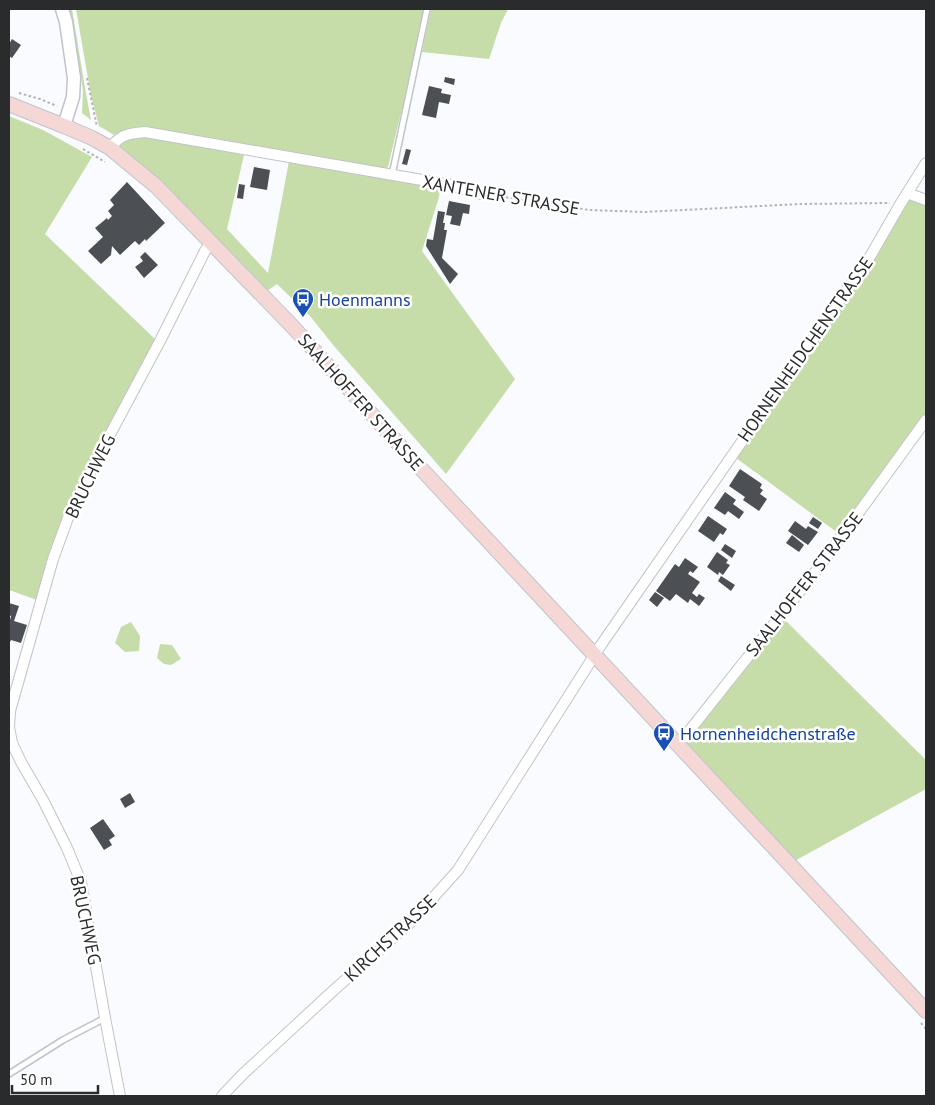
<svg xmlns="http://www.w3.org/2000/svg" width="935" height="1105" viewBox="0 0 935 1105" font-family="'PT Sans',sans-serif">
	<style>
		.green { fill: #c7dda9 }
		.building { fill: #4c4f54 }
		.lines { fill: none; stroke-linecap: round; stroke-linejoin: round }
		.service-casing { stroke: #c0c4ca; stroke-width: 8 }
		.minor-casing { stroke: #c0c4ca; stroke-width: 12 }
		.tertiary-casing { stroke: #c0c4ca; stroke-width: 15 }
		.secondary-casing { stroke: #c0c4ca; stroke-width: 16 }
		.path { stroke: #b1b3b6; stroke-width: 2; stroke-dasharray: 2.5 2.5; stroke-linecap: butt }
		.service { stroke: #fff; stroke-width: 5 }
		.minor { stroke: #fff; stroke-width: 10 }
		.tertiary { stroke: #fff; stroke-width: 12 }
		.secondary { stroke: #f5d7d6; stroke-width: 14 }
		.labels { text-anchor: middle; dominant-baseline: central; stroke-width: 5; stroke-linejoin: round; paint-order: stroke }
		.street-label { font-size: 18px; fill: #292b2d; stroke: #fff }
		.transit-label { font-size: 18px; fill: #164399; stroke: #fff; text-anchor: start }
	</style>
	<rect width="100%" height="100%" fill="#f9fbff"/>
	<!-- green -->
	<g class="green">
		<polygon points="69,9 72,9 85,88 91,120 82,113 83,91 77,49"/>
		<polygon points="76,9 424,9 416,50 388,167 385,170 128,130 114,135 99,126 91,96"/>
		<polygon points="431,9 508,9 501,23 489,59 422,52"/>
		<polygon points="9,116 43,130 92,157 45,234 155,339 106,432 37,600 9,590"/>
		<path d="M141 135 244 155 227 229 268 273 289 161 440 188 439 197 422 251 456 298 515 379 446 474 334 346 310 316 277 284 267 291C220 241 173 190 119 146L125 139Z"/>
		<polygon points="907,193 926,200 926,420 842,536 732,455"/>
		<polygon points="780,615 926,760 926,789 789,864 678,746"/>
		<polygon points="131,622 140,636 139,651 125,652 115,643 121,627"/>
		<polygon points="160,644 172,645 181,659 171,665 164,664 157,658"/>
	</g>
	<!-- building -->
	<g class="building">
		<polygon points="12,39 21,45 12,58 9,56 9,44"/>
		<polygon points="445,77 455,79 454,85 444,82"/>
		<polygon points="429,86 442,89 441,93 451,95 449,104 439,102 436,118 422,115"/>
		<polygon points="406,149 411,150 407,165 402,164"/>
		<polygon points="254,167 270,170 267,190 250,187"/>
		<polygon points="127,182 165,223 146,241 145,239 139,245 135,241 120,255 112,246 111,255 101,264 88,251 103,237 95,228 107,218 108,220 112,216 108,211 114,205 110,200"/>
		<polygon points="239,184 245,185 243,199 237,198"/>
		<polygon points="449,201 470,205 469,214 463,213 460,226 450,224 452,216 446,215"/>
		<polygon points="438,211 445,212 443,223 445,223 444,230 447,230 442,258 458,274 450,284 426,246 427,239 433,240"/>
		<polygon points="145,252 158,265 144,278 135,267 143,261 140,257"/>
		<polygon points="740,469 762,484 760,488 763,490 760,494 767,499 759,511 743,500 745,497 729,486"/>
		<polygon points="725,492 736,500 733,504 744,512 739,519 728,511 725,515 714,508"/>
		<polygon points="708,516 727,529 723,535 720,533 714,542 698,531"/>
		<polygon points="813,517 822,523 818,529 809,523"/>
		<polygon points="795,521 806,529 808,526 818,532 808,545 788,531"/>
		<polygon points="792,535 804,545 799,552 786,543"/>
		<polygon points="725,544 736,551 732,558 721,550"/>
		<polygon points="717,552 728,560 726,563 730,565 723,575 719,572 718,575 707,567"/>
		<polygon points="685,558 698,567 693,573 690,571 688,574 700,582 692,593 697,597 699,594 705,598 699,606 690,599 688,603 676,594 670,601 656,591 675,564 679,567"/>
		<polygon points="721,576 735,585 731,591 718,581"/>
		<polygon points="655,592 664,598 657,607 649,600"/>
		<polygon points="9,603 19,606 14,621 27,625 21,643 11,640 9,644 9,624 11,616 9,615"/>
		<polygon points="130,793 135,802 125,808 120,799"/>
		<polygon points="103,819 115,836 109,840 112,845 104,850 90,828"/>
	</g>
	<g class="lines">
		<!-- service casing -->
		<g class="service-casing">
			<g id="service">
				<polyline points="392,175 427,9"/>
				<polyline points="9,1074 63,1040 105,1018"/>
			</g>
		</g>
		<!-- minor casing -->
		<g class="minor-casing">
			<g id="minor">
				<path d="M110 148C121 134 128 134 145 132L451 185 481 194"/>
				<polyline points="907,193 926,200"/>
				<polyline points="678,745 820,566 926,420"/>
				<polyline points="120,1096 105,1018 86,910 81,882 67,848 43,800 21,762 12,743 9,727 10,711 53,559 69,515 98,457 160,341 205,251 211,242"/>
				<polyline points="222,1096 243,1074 335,989 411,922 458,870 601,645 871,255 901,203 926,163"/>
			</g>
		</g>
		<!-- tertiary casing -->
		<g class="tertiary-casing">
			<polyline id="tertiary" points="62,9 66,22 74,78 73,97 64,126"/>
		</g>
		<!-- secondary casing -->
		<g class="secondary-casing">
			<polyline id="secondary" points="9,104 64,126 92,138 110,148 156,186 293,327 413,460 926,1011"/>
		</g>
		<!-- path -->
		<g class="path">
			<polyline points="87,78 97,127"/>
			<polyline points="19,93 40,99 57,106"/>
			<polyline points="83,149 105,162"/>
			<polyline points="491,195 589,210 645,212 800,204 890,203"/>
			<polyline points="921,1023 926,1029"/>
		</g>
		<!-- service -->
		<use href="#service" class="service"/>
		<!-- minor -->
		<use href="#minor" class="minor"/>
		<!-- tertiary -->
		<use href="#tertiary" class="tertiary"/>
		<!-- secondary -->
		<use href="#secondary" class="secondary"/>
	</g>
	<!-- icons -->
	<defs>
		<g id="bus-pin" transform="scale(1.125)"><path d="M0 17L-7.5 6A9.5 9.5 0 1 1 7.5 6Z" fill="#1a4fb4" stroke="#fff"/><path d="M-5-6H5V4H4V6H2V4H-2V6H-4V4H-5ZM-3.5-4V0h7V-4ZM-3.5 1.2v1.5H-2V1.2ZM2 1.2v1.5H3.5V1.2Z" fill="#fff"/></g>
	</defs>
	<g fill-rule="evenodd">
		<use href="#bus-pin" x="303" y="299"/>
		<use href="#bus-pin" x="664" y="733"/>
	</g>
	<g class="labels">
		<!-- street labels -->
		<g class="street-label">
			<text transform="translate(501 195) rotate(10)">XANTENER STRASSE</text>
			<text transform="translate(805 349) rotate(-55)">HORNENHEIDCHENSTRASSE</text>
			<text transform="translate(361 402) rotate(48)">SAALHOFFER STRASSE</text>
			<text transform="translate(90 476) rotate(-64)">BRUCHWEG</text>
			<text transform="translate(804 584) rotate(-52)">SAALHOFFER STRASSE</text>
			<text transform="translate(86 920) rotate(78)">BRUCHWEG</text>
			<text transform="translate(390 938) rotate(-43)">KIRCHSTRASSE</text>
		</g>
		<!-- transit labels -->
		<g class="transit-label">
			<text x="319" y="299">Hoenmanns</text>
			<text x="680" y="733">Hornenheidchenstraße</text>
		</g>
	</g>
	<!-- border -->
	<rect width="935" height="1105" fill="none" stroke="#292b2d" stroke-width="20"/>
	<!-- scale -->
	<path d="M12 1085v8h86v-8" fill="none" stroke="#292b2d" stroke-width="2.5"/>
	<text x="20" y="1085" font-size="15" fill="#292b2d" stroke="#ffffff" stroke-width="4" paint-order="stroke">50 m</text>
</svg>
